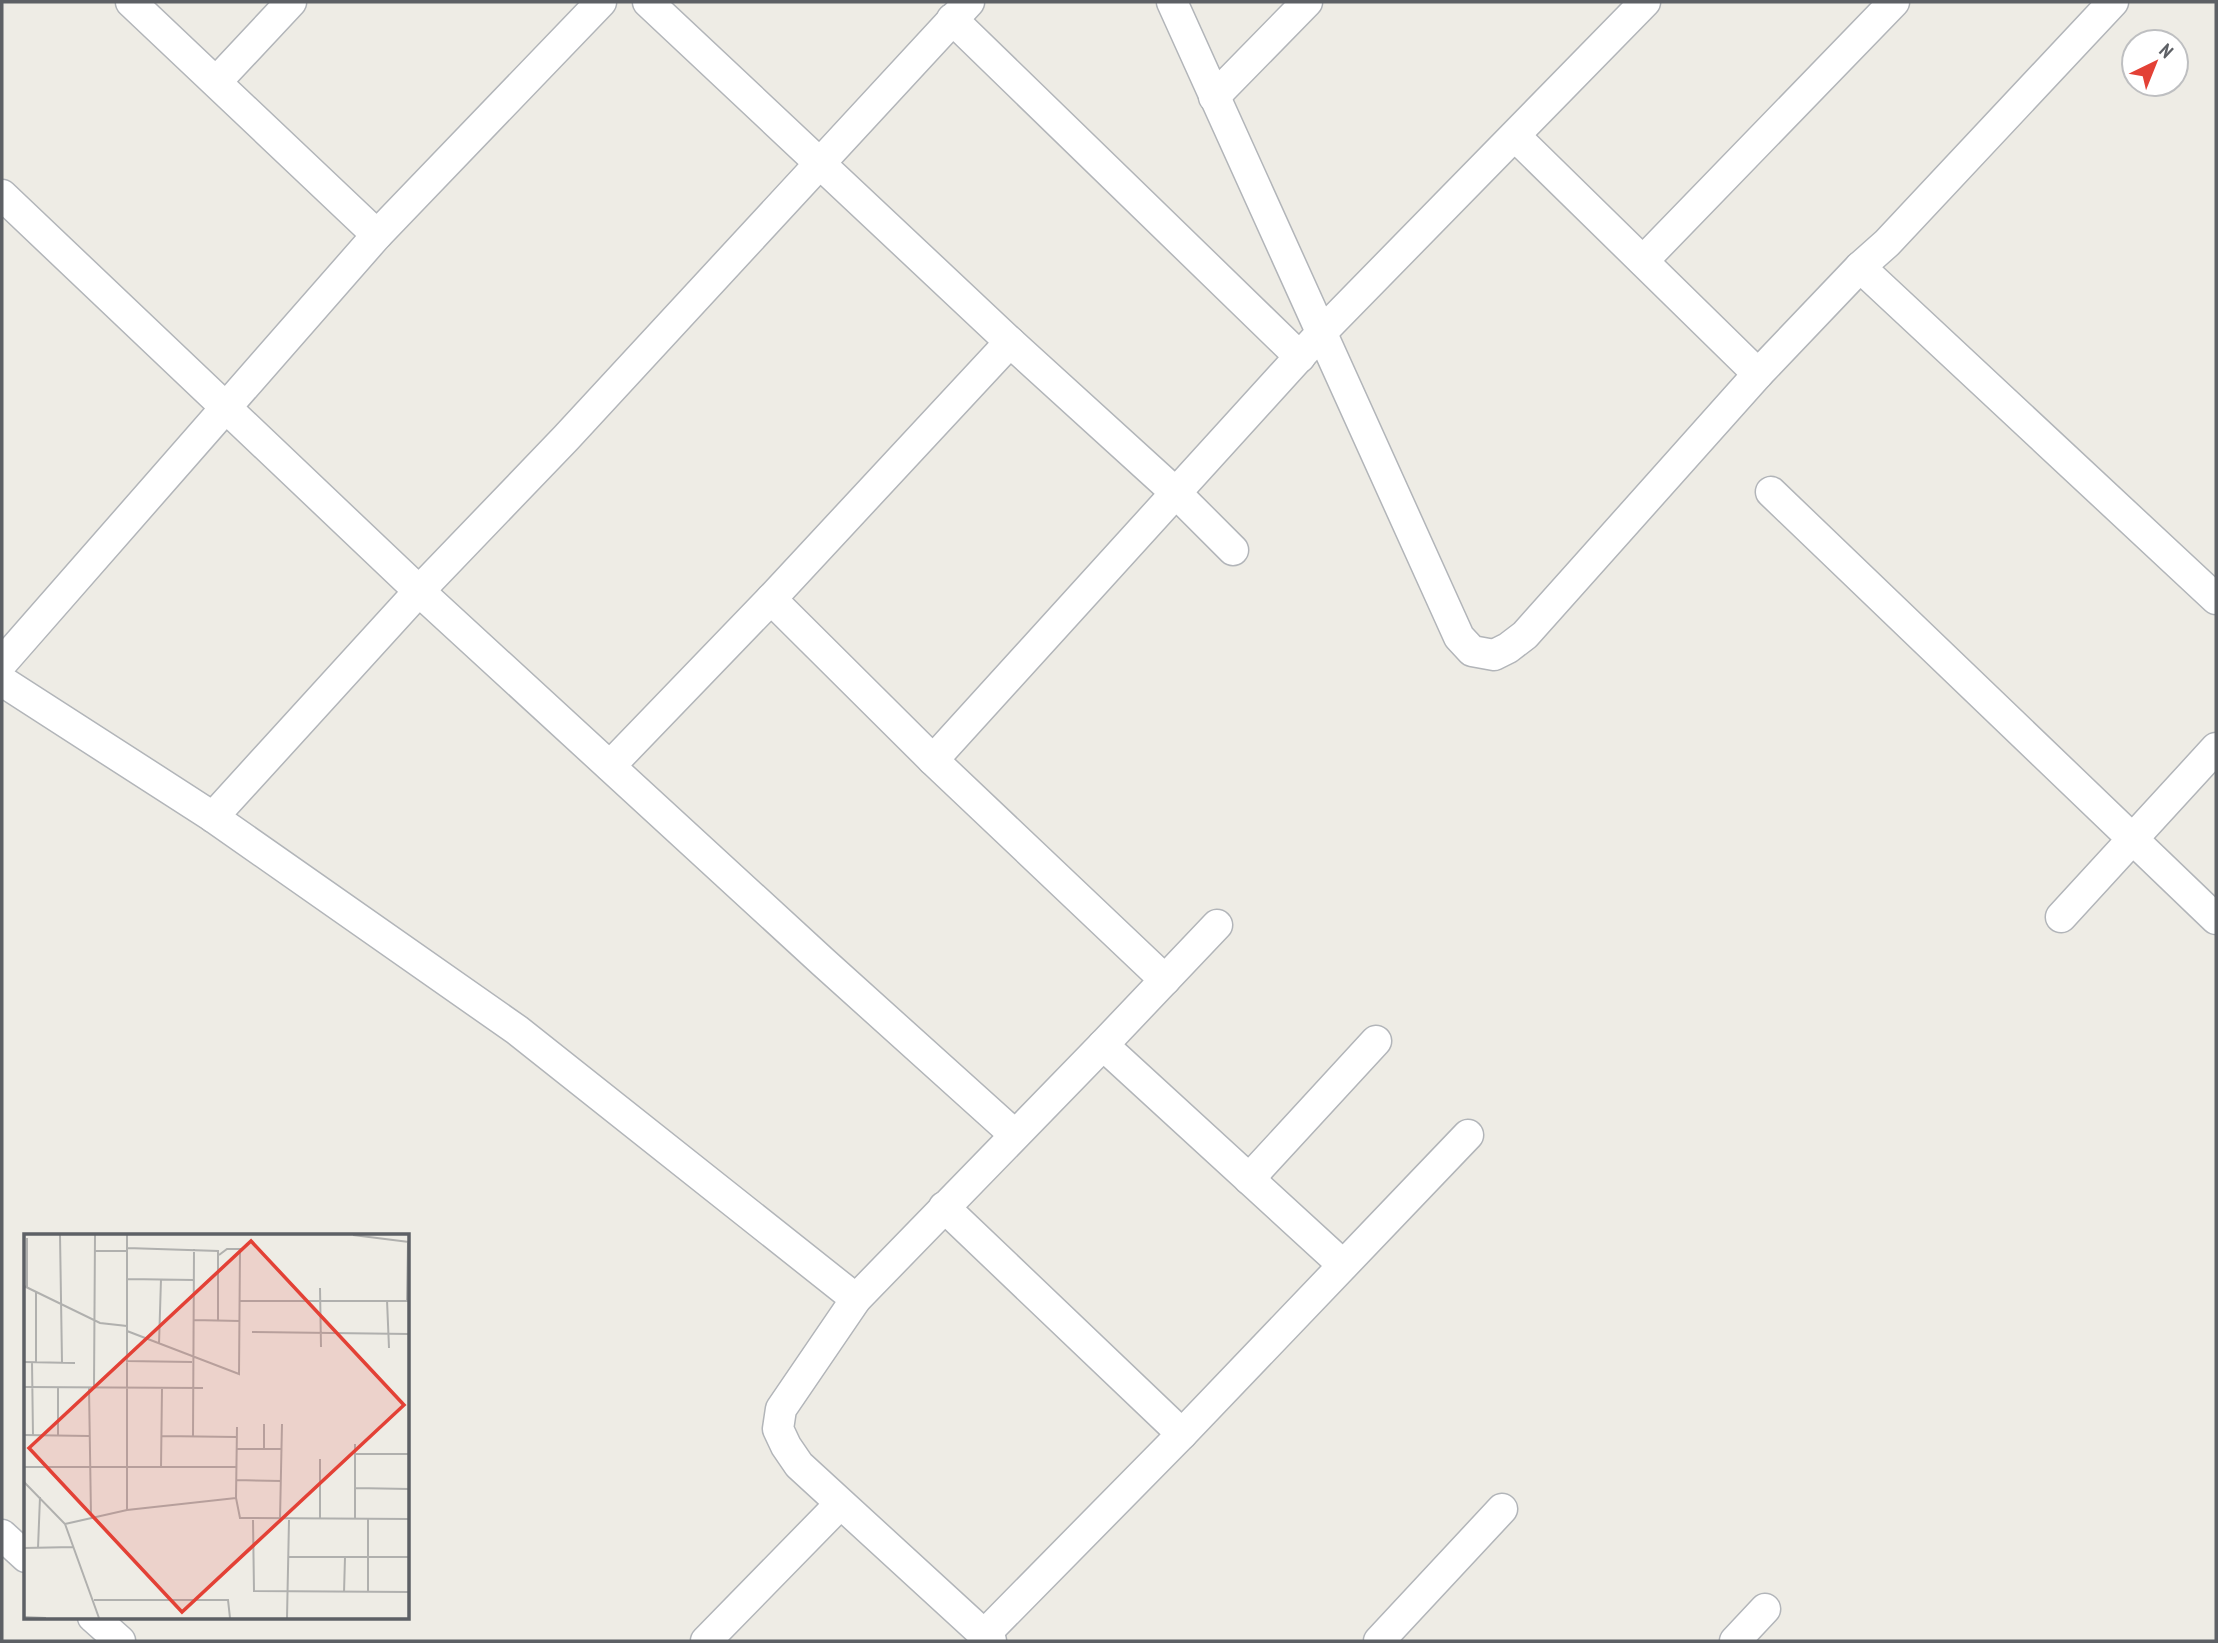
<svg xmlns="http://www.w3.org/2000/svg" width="2218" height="1643" viewBox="0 0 2218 1643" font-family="'PT Sans Narrow',sans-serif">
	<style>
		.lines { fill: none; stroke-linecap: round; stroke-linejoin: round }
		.minor-casing { stroke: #b2b5b9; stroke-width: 33 }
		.minor { stroke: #fff; stroke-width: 30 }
		.inset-road { fill: none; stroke: #b0b0ae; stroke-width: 2 }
		.view { fill: #e34136; fill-opacity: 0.15; stroke: #e34136; stroke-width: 3.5 }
		.inset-edge { fill: none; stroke: #5d6065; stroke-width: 3.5 }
	</style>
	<rect width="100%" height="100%" fill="#eeece5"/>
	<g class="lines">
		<!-- minor casing -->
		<g class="minor-casing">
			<g id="minor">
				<polyline points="131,2 377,235"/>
				<polyline points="648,2 1010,342 1176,493 1233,550"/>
				<polyline points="1172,2 1459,637 1472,651 1494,655 1508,648 1525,635 1758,374 1860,267 1887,243 2113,2"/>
				<polyline points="952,19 1300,357"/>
				<polyline points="217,81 291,2"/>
				<polyline points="1214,97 1307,2"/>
				<polyline points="1515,136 1758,374"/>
				<polyline points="2,195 419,591 823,962 1015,1135"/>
				<polyline points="1643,261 1894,2"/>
				<polyline points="1860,267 2216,599"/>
				<polyline points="1771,492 2216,919"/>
				<polyline points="771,599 933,760 1165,980"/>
				<polyline points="2,663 377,235 601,2"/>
				<polyline points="2,681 213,817 517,1030 856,1299"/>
				<polyline points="933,760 1322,332 1645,2"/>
				<polyline points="610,766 771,599 1010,342"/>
				<polyline points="213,817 419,591 566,438 969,2"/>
				<polyline points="2061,917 2216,748"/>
				<polyline points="1103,1045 1343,1265"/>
				<polyline points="1249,1179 1376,1041"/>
				<polyline points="944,1207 1182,1434"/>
				<polyline points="2,1535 26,1557"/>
				<polyline points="93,1617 120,1641"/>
				<polyline points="984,1635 1182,1434 1468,1135"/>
				<polyline points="706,1641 840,1504"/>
				<polyline points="991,1641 799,1465 786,1446 778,1429 781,1409 856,1299 1103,1045 1217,925"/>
				<polyline points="1379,1641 1502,1509"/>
				<polyline points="1735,1641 1765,1609"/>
			</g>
		</g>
		<!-- minor -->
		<use href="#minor" class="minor"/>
	</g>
	<!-- overview -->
	<g transform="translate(24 1234)">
		<rect width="385" height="385" fill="#eeece5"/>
		<path class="inset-road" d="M36 1 38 128M329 1 385 8M3 4V53M103 14 194 17V87M71 17H103M103 45 170 46M0 52 76 89 103 92M296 54 297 113M363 66 365 114M216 67H385M383 67 384 8M169 86 216 87M103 97 215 140 216 15H203L195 21M228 98 385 100M135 110 137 45M102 127 168 128M0 128 51 129M8 128 9 202M12 128V58M0 153 179 154M34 153V202M65 154 67 282M70 154 71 1M240 190V215M213 193 212 264 216 284 385 285M0 201 65 202M138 202 213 203M169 203 170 15M331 210V285M213 215H257M331 220H385M296 225V285M0 233H212M137 234 138 154M212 246 257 247M0 248 41 290 75 384M331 254 385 255M103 276V1M256 285 258 190M229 286 230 357 385 358M41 290 103 276 212 264M0 314 50 313M14 314 16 263M264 323H385M344 358V285M320 359 321 323M70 366H204L206 384M0 383 22 384M263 384 265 286"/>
		<path class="view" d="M227 7 380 171 158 378 5 214Z"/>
		<rect width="385" height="385" class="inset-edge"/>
	</g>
	<!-- border -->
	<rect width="2218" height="1643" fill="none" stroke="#5d6065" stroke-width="7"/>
	<!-- north arrow -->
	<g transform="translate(2155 63) rotate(43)"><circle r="33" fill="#ffffff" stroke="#bebfc1" stroke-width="2"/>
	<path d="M0-5L12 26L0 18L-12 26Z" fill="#e34136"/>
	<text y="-10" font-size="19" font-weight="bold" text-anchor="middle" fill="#5d6065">N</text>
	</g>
</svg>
